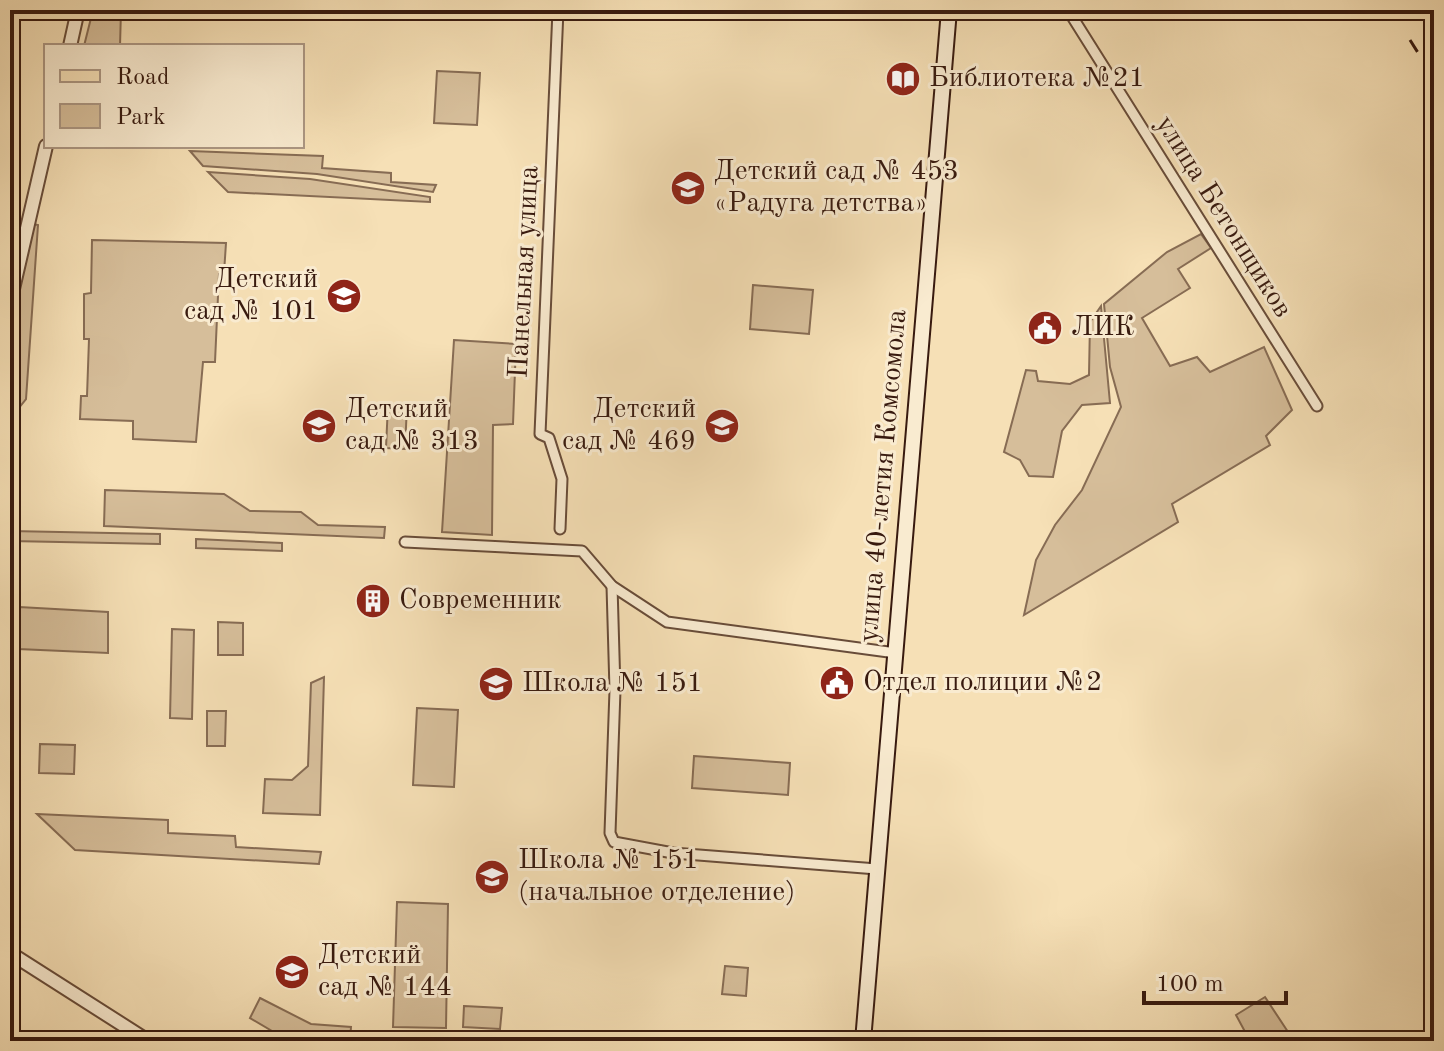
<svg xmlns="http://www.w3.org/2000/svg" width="1444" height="1051" viewBox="0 0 1444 1051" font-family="'Old Standard TT',serif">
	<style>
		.green { fill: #d6be9a; stroke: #876c54; stroke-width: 2 }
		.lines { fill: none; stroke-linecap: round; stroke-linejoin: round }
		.minor-casing { stroke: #684c39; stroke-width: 13 }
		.tertiary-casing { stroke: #684c39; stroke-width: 16 }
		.secondary-casing { stroke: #381a0f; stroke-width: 18 }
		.primary-casing { stroke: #381a0f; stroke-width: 18 }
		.minor { stroke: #f9ebd0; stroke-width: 9 }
		.tertiary { stroke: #f9ebd0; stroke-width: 12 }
		.secondary { stroke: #f9ebd0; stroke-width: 14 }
		.primary { stroke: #f6e0b6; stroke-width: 14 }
		.rail { stroke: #381a0f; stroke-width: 3; stroke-dasharray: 14 14; stroke-linecap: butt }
		.labels { text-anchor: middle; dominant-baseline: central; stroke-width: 6; stroke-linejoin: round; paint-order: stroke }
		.poi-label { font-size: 28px; fill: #381a0f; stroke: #f9ebd0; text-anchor: start }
		.street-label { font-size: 28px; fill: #381a0f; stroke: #f9ebd0 }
	</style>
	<rect width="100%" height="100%" fill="#f6e0b6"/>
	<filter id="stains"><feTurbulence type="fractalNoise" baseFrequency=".0025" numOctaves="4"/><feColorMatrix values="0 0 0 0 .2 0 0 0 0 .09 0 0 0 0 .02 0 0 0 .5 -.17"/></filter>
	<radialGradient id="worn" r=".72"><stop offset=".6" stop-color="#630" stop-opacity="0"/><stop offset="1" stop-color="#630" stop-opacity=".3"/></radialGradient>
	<!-- green -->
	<g class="green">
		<polygon points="93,10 121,10 120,46 84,46"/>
		<polygon points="847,10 927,10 920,20 854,18"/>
		<polygon points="437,71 480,73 477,125 434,123"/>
		<polygon points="190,151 323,156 322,168 391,173 391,182 436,185 433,192 317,174 203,166"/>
		<polygon points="208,172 310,179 430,197 430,202 228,192"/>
		<polygon points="33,224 38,225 26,399 10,419 10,319"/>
		<polygon points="1201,234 1211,248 1178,269 1190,288 1142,318 1170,366 1197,357 1210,372 1264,347 1292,410 1266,436 1270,445 1172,504 1178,522 1024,615 1036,560 1055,525 1082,490 1121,407 1110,367 1104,304 1167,252"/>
		<polygon points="92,240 226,243 224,273 219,274 215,362 203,362 196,442 133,439 133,421 80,419 81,396 87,396 89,339 84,339 84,294 91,293"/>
		<polygon points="753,285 813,290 809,334 750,329"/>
		<polygon points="1101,306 1110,403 1082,405 1062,431 1053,477 1029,476 1020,460 1004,452 1026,370 1036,371 1038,381 1070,384 1089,375 1090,322"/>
		<polygon points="454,340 516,344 513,424 493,425 492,535 442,532"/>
		<polygon points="388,404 407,405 405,449 386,448"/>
		<polygon points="105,490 224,494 250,511 301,512 318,525 385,527 384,538 104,526"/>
		<polygon points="10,531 160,534 160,544 10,541"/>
		<polygon points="196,539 282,543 282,551 196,548"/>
		<polygon points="19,607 108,612 108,653 18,649"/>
		<polygon points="218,622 243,623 243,655 218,655"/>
		<polygon points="172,629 194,630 192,719 170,718"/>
		<polygon points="324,677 320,815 263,813 265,779 292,780 308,766 311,683"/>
		<polygon points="417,708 458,710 454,787 413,785"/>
		<polygon points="207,711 226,711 225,746 207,746"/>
		<polygon points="40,744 75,745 74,774 39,773"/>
		<polygon points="694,756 790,763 788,795 692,788"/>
		<polygon points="37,814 168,820 168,833 235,836 236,847 321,852 319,864 75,850"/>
		<polygon points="397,902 448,904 446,1028 393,1027"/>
		<polygon points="725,966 748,968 746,996 722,994"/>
		<polygon points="1265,997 1294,1041 1250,1041 1236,1015"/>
		<polygon points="260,998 311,1024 351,1027 350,1041 289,1041 250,1018"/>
		<polygon points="464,1006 502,1008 500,1029 463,1027"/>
	</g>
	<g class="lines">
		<!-- minor casing -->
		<g class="minor-casing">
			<g id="minor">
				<polyline points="558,10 540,434 549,438 562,479 560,529"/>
				<polyline points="1068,10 1317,406"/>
				<polyline points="405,542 582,551 612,586 667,622 896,653"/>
				<polyline points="612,586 615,690 610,833 614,842 673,853 877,869"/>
			</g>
		</g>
		<!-- tertiary casing -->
		<g class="tertiary-casing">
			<g id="tertiary">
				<polyline points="70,46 78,10"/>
				<polyline points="10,302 46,146"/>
				<polyline points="10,953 148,1041"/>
			</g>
		</g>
		<!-- secondary casing -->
		<g class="secondary-casing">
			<polyline id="secondary" points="863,1041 949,10"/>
		</g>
		<!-- primary casing -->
		<g class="primary-casing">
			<polyline id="primary" points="10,1035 20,1041"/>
		</g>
		<!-- minor -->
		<use href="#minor" class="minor"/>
		<!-- tertiary -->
		<use href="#tertiary" class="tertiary"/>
		<!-- secondary -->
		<use href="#secondary" class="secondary"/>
		<!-- primary -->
		<use href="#primary" class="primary"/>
		<!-- rail -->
		<polyline class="rail" points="1410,40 1434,78"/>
	</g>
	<!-- icons -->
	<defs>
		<g id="library-disc" transform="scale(1.8)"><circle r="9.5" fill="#8f2418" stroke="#f9ebd0"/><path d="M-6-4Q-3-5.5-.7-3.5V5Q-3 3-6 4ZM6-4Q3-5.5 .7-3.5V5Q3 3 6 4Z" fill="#fff"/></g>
		<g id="school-disc" transform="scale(1.8)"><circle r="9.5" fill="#8f2418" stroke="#f9ebd0"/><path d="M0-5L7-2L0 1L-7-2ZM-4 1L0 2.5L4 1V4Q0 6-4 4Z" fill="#fff"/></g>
		<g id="civic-disc" transform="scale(1.8)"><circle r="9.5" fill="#8f2418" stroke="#f9ebd0"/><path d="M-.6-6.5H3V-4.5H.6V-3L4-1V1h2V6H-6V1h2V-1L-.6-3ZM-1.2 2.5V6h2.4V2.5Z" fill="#fff"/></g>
		<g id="building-disc" transform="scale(1.8)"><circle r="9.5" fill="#8f2418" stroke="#f9ebd0"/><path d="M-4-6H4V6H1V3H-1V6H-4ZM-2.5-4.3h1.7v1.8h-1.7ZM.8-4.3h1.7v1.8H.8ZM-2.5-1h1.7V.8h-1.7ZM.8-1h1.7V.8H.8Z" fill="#fff"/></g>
	</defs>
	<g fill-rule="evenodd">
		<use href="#library-disc" x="903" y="79"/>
		<use href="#school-disc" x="688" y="188"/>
		<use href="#school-disc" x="344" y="296"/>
		<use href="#civic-disc" x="1045" y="328"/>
		<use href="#school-disc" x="319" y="426"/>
		<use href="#school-disc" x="722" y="426"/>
		<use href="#building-disc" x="373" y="601"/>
		<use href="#civic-disc" x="837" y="683"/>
		<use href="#school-disc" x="496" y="684"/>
		<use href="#school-disc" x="492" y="877"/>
		<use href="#school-disc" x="292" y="972"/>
	</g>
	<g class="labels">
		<!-- poi labels -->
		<g class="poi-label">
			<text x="929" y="79">Библиотека №21</text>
			<text x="714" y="172">Детский сад № 453<tspan x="714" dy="32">«Радуга детства»</tspan></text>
			<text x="318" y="280" text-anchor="end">Детский<tspan x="318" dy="32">сад № 101</tspan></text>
			<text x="1071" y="328">ЛИК</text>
			<text x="345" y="410">Детский<tspan x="345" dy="32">сад № 313</tspan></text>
			<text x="696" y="410" text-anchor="end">Детский<tspan x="696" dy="32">сад № 469</tspan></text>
			<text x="399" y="601">Современник</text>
			<text x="863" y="683">Отдел полиции №2</text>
			<text x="522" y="684">Школа № 151</text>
			<text x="518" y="861">Школа № 151<tspan x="518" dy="32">(начальное отделение)</tspan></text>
			<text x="318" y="956">Детский<tspan x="318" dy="32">сад № 144</tspan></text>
		</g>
		<!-- street labels -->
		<g class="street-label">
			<text transform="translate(1223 217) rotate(58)">улица Бетонщиков</text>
			<text transform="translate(525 272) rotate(-87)">Панельная улица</text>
			<text transform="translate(884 476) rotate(-85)">улица 40-летия Комсомола</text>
		</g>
	</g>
	<!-- margin -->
	<rect width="1444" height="1051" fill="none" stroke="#f6e0b6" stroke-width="40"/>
	<rect x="12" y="12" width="1420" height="1027" fill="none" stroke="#381a0f" stroke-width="4"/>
	<rect x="20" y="20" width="1404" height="1011" fill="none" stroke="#381a0f" stroke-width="2"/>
	<!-- legend -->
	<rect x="44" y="44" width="260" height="104" fill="#f9ebd0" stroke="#ac9783" stroke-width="2"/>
	<rect x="60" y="70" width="40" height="12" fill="#f6e0b6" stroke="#ac9783" stroke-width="2"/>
	<text x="116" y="84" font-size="24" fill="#381a0f">Road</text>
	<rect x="60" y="104" width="40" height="24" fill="#d6be9a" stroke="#ac9783" stroke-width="2"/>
	<text x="116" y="124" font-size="24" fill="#381a0f">Park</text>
	<!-- scale -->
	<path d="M1144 991v12h142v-12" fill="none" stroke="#381a0f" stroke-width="4"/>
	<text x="1156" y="991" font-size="24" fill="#381a0f" stroke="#f9ebd0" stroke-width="6" paint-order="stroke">100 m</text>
	<rect width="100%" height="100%" filter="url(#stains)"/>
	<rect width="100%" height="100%" fill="url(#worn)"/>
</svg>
